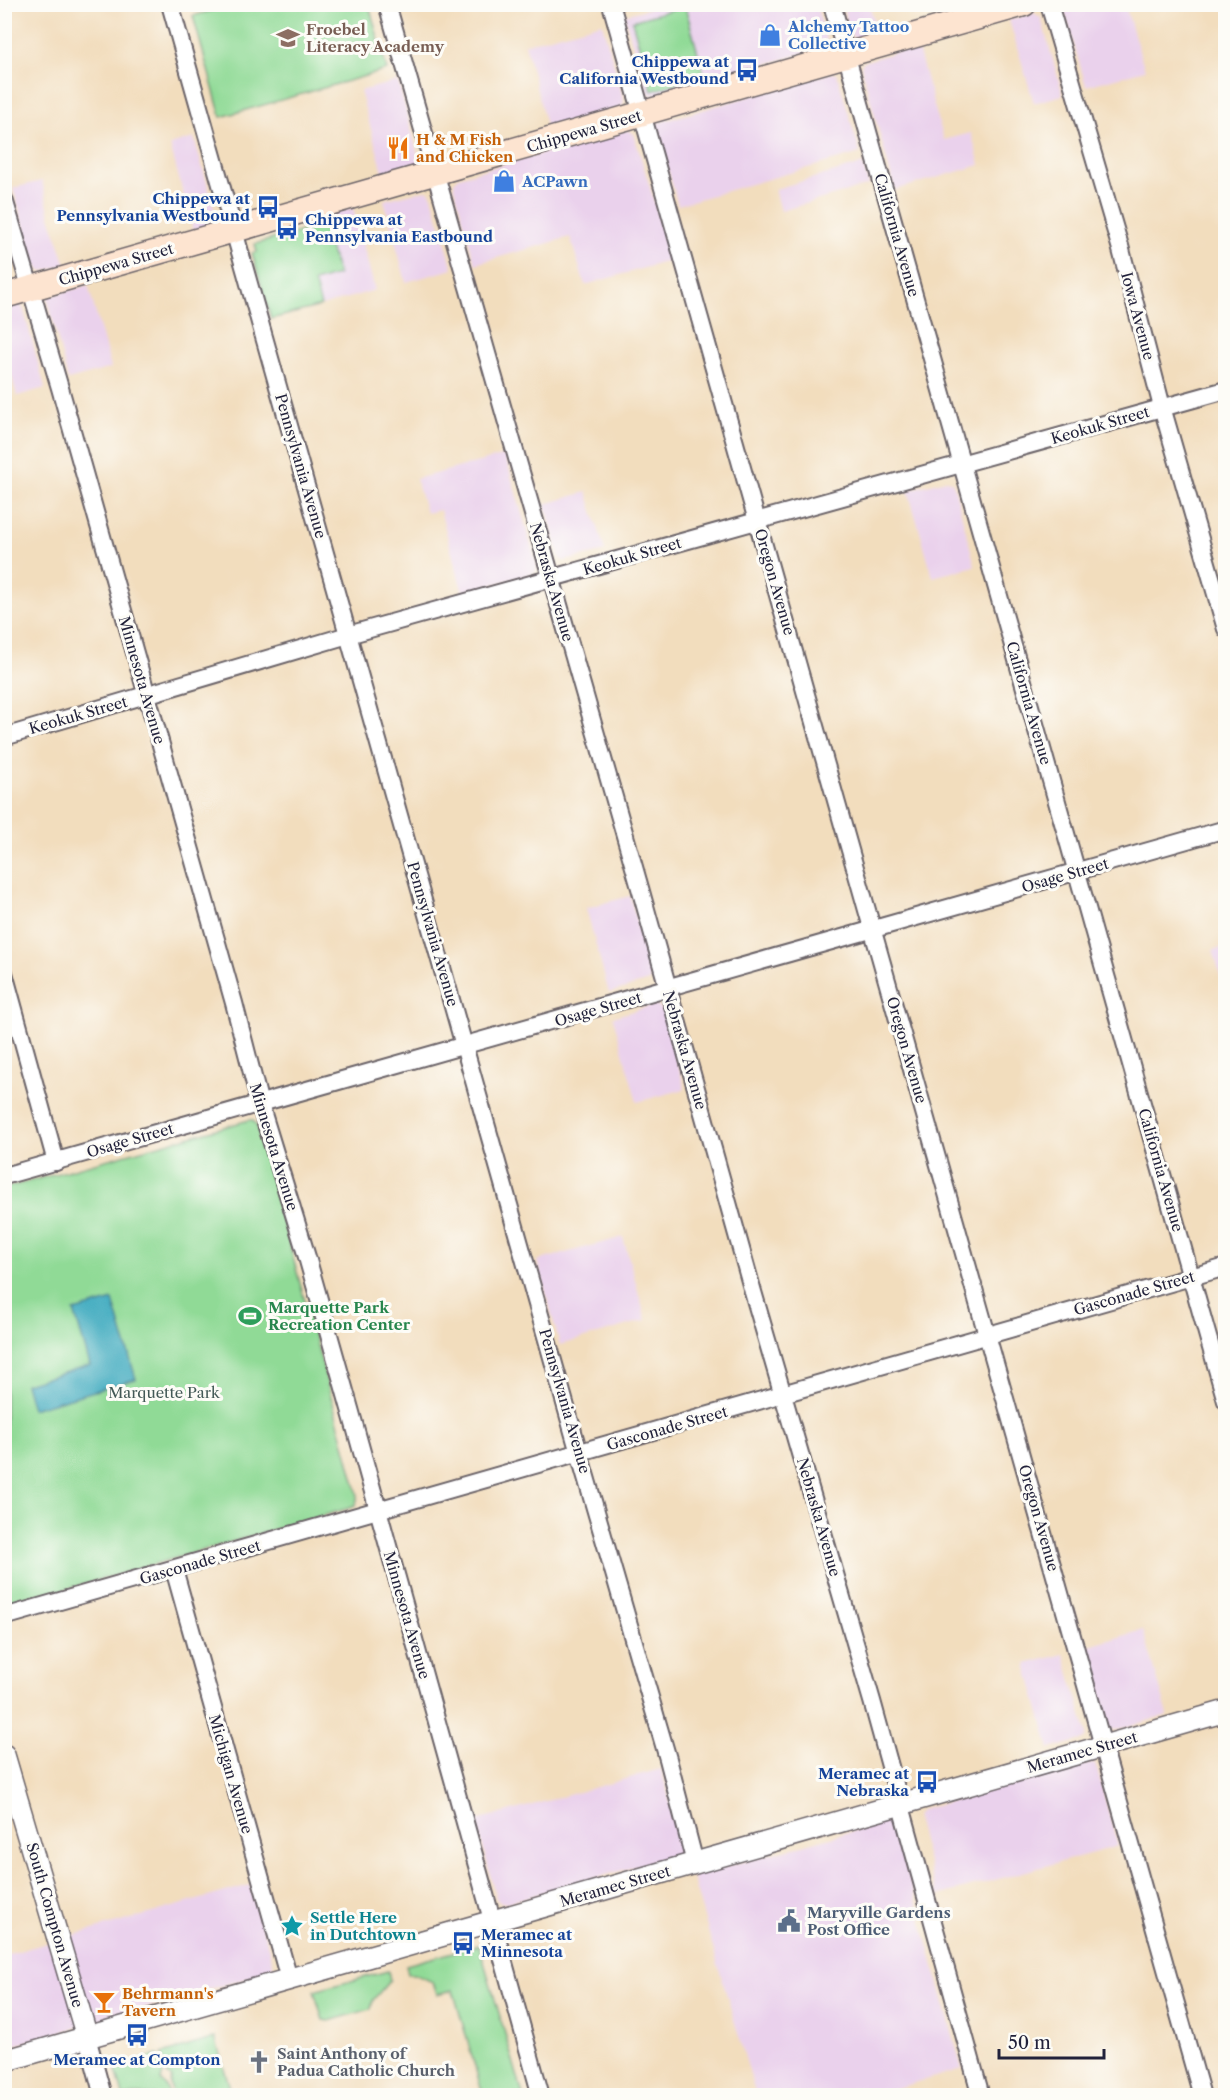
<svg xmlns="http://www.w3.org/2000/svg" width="1230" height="2100" viewBox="0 0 1230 2100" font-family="'Libre Caslon Text',serif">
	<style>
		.built { fill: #ead1ec }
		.green { fill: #90da96; stroke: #597e68; stroke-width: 1.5 }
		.water { fill: #40abc0; stroke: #31667e; stroke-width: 1.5 }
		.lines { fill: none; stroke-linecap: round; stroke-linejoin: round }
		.minor-casing { stroke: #6b6368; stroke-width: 20 }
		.tertiary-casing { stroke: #6b6368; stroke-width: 24 }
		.secondary-casing { stroke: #6b6368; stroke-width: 27 }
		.minor { stroke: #fff; stroke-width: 16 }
		.tertiary { stroke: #fff; stroke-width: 21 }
		.secondary { stroke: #fde4d0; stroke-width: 24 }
		.labels { text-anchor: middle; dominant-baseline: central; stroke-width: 6; stroke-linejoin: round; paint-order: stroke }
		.shop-label { font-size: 15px; font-weight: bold; fill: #366cbe; stroke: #fdfcf7; text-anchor: start }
		.education-label { font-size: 15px; font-weight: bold; fill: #785e54; stroke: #fdfcf7; text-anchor: start }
		.transit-label { font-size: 15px; font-weight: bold; fill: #164399; stroke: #fdfcf7; text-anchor: end }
		.street-label { font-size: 15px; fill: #22223b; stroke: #fdfcf7 }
		.food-label { font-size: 15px; font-weight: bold; fill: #c56008; stroke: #fdfcf7; text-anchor: start }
		.leisure-label { font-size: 15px; font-weight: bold; fill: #27864d; stroke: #fdfcf7; text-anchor: start }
		.park-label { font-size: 15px; fill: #435956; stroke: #fdfcf7 }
		.service-label { font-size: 15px; font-weight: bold; fill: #4e5e75; stroke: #fdfcf7; text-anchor: start }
		.culture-label { font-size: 15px; font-weight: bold; fill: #0d838f; stroke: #fdfcf7; text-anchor: start }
		.worship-label { font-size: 15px; font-weight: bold; fill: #5b616d; stroke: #fdfcf7; text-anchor: start }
	</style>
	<rect width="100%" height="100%" fill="#fdfcf7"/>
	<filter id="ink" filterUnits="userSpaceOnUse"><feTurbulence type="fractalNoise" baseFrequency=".0167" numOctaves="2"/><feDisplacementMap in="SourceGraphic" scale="12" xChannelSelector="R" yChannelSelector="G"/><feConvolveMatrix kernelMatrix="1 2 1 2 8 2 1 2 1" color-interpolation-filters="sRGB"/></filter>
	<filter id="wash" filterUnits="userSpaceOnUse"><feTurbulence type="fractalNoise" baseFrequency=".008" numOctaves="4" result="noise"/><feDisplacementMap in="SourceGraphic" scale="24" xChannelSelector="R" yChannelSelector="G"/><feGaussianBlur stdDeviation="1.35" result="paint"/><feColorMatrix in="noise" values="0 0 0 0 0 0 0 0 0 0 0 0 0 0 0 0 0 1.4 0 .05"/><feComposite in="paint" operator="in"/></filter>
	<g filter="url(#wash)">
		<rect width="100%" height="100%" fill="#f2ddbd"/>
		<!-- built -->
		<g class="built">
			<polygon points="663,5 816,5 827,41 825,46 819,49 656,95 650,95 646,90 624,15"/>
			<polygon points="842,5 869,5 878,33 857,38 852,37"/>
			<polygon points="1066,5 1125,5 1145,70 1086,86 1064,10"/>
			<polygon points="1034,13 1041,18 1063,95 1034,103 1009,20"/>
			<polygon points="602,23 624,100 623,104 620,109 547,129 525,44"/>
			<polygon points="917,46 944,140 971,133 980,165 895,190 861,66 863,62"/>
			<polygon points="831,73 837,74 860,153 678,205 656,128 657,123"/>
			<polygon points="398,81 420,162 416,167 384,175 360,91"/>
			<polygon points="626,130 632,132 635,138 672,260 585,285 570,237 475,264 454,187 454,182 459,177"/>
			<polygon points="194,138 217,218 212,225 193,230 170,145"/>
			<polygon points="863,164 869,185 781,211 775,189"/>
			<polygon points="42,181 50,216 66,265 41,272 34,263 13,188"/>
			<polygon points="425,190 429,191 432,196 453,269 406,282 384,200"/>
			<polygon points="353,208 375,290 321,306 314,282 338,275 322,217"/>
			<polygon points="88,285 111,368 68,380 47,297"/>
			<polygon points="20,305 23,308 45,388 17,396 5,351 4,308"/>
			<polygon points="505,455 537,566 536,571 531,574 463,593 440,510 426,513 416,479"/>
			<polygon points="946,480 951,481 954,486 975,566 933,577 908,490"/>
			<polygon points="587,492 605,551 564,561 560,558 545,504"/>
			<polygon points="630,896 651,976 649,981 609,993 586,908"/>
			<polygon points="1225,947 1226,947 1225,992 1213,950"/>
			<polygon points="653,1005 658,1006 663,1011 685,1089 637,1102 613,1017"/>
			<polygon points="623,1237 646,1320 560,1345 537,1261"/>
			<polygon points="1143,1630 1168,1715 1116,1730 1110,1729 1107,1726 1086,1647"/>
			<polygon points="1064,1654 1087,1733 1086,1737 1082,1740 1050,1749 1026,1664"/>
			<polygon points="1088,1764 1095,1764 1098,1773 1118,1846 937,1896 916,1818 918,1812 923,1809"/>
			<polygon points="661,1769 682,1844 682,1850 678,1855 506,1903 499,1902 496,1898 476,1821"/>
			<polygon points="888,1821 894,1824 897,1831 962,2069 873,2095 756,2095 692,1876"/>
			<polygon points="250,1885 273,1963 273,1968 269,1972 5,2048 5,1955"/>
		</g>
		<!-- green -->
		<g class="green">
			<polygon points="234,4 369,5 387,70 221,117 193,16"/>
			<polygon points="685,6 704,75 652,91 632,21"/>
			<polygon points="324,225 338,275 314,282 321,306 271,319 252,253 257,252 255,244"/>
			<polygon points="249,1120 253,1120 257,1126 358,1495 356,1504 353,1507 5,1607 5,1188"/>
			<polygon points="479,1945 523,2095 483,2095 453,1990 437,1994 433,1982 413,1974 408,1974 406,1965"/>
			<polygon points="388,1971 390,1980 373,2000 371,2009 329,2021 323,2020 314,1991"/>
			<polygon points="215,2038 232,2095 173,2095 170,2084 172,2078 167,2074 162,2054"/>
			<polygon points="158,2055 163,2074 161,2080 166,2086 169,2095 123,2095 115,2067"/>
		</g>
		<!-- water -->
		<polygon class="water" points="113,1300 136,1379 32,1409 25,1384 90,1365 74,1311"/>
	</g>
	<g filter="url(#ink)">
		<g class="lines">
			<!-- minor casing -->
			<g class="minor-casing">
				<g id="minor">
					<polyline points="170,4 579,1453 668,1759 695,1863"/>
					<polyline points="387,4 640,888 753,1292 872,1701 981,2096"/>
					<polyline points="611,4 1202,2096"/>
					<polyline points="832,4 1226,1401"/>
					<polyline points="1049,4 1120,246 1162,407 1226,629"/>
					<polyline points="4,199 60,388 234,1003 260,1104 307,1257 350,1409 541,2096"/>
					<polyline points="4,737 348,635 1226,390"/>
					<polyline points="4,973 56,1162"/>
					<polyline points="4,1176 1226,829"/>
					<polyline points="174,1569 289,1979"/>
					<polyline points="4,1617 1226,1267"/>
					<polyline points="87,2037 103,2096"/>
				</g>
			</g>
			<!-- tertiary casing -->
			<g class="tertiary-casing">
				<g id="tertiary">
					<polyline points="4,1755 87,2037"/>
					<polyline points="4,2061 1226,1711"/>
				</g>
			</g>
			<!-- secondary casing -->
			<g class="secondary-casing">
				<polyline id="secondary" points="4,296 1024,4"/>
			</g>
			<!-- minor -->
			<use href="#minor" class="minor"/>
			<!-- tertiary -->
			<use href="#tertiary" class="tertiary"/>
			<!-- secondary -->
			<use href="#secondary" class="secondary"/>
		</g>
	</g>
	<!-- icons -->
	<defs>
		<g id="shop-bare" transform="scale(1.8)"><path d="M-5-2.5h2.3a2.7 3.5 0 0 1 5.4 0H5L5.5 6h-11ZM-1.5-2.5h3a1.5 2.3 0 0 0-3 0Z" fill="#3f7fe0" stroke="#fdfcf7" stroke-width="2.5" paint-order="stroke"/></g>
		<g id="school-bare" transform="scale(1.8)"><path d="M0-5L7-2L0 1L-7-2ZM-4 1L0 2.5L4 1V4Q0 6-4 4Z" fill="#8d6e63" stroke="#fdfcf7" stroke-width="2.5" paint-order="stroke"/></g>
		<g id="bus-bare" transform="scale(1.8)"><path d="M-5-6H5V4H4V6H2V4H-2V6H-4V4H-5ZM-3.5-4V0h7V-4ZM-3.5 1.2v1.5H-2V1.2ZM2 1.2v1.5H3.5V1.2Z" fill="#1a4fb4" stroke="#fdfcf7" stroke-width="2.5" paint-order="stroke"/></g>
		<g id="restaurant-bare" transform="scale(1.8)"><path d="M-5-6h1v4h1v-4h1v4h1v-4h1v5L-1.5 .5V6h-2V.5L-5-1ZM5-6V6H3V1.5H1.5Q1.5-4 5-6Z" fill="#e8710a" stroke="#fdfcf7" stroke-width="2.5" paint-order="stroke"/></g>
		<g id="stadium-bare" transform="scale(1.8)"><path d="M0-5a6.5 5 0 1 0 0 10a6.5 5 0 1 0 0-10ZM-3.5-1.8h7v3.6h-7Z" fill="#2e9e5b" stroke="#fdfcf7" stroke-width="2.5" paint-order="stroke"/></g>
		<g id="civic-bare" transform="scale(1.8)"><path d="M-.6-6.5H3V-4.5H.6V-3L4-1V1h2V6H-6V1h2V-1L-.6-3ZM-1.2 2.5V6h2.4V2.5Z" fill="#5c6f8a" stroke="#fdfcf7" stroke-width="2.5" paint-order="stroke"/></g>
		<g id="sight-bare" transform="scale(1.8)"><path d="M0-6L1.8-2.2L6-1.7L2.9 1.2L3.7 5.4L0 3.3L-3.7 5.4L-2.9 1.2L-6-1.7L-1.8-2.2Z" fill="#0f9aa8" stroke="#fdfcf7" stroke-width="2.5" paint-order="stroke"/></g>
		<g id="bar-bare" transform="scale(1.8)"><path d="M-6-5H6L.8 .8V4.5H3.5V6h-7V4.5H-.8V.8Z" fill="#e8710a" stroke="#fdfcf7" stroke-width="2.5" paint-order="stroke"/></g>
		<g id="church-bare" transform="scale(1.8)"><path d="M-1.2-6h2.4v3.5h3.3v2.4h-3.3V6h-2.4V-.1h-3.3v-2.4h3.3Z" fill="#6b7280" stroke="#fdfcf7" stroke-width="2.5" paint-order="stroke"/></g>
	</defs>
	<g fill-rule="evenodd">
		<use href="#shop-bare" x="770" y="35"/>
		<use href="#school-bare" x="288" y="38"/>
		<use href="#bus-bare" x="747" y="70"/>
		<use href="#restaurant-bare" x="398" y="148"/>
		<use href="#shop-bare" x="504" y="181"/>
		<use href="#bus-bare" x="268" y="207"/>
		<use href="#bus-bare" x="287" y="228"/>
		<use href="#stadium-bare" x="250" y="1316"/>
		<use href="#bus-bare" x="927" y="1782"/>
		<use href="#civic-bare" x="789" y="1921"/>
		<use href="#sight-bare" x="292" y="1926"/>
		<use href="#bus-bare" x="463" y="1943"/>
		<use href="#bar-bare" x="104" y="2002"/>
		<use href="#bus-bare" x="137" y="2035"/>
		<use href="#church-bare" x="259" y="2062"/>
	</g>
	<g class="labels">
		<!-- shop labels -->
		<g class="shop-label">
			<text x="788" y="26">Alchemy Tattoo<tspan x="788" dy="17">Collective</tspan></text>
			<text x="522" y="181">ACPawn</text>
		</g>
		<!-- education labels -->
		<g class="education-label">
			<text x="306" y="29">Froebel<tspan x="306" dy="17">Literacy Academy</tspan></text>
		</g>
		<!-- transit labels -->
		<g class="transit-label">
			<text x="729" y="61">Chippewa at<tspan x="729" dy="17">California Westbound</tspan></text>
			<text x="250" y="198">Chippewa at<tspan x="250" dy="17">Pennsylvania Westbound</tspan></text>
			<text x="305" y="219" text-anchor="start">Chippewa at<tspan x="305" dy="17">Pennsylvania Eastbound</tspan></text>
			<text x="909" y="1773">Meramec at<tspan x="909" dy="17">Nebraska</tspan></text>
			<text x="481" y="1934" text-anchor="start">Meramec at<tspan x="481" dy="17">Minnesota</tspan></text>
			<text x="137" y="2059" text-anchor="middle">Meramec at Compton</text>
		</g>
		<!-- street labels -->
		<g class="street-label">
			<text transform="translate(584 131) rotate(-16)">Chippewa Street</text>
			<text transform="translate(897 235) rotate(74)">California Avenue</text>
			<text transform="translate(116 264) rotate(-16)">Chippewa Street</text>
			<text transform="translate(1138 316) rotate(75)">Iowa Avenue</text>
			<text transform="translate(1100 425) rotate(-16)">Keokuk Street</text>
			<text transform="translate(301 466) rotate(74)">Pennsylvania Avenue</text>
			<text transform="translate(632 556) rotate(-16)">Keokuk Street</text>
			<text transform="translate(552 582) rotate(74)">Nebraska Avenue</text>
			<text transform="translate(775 582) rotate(74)">Oregon Avenue</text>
			<text transform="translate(142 680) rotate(74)">Minnesota Avenue</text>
			<text transform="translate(1029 703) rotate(74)">California Avenue</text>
			<text transform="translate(78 715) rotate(-16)">Keokuk Street</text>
			<text transform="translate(1065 875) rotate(-16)">Osage Street</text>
			<text transform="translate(433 934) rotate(74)">Pennsylvania Avenue</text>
			<text transform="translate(598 1009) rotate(-16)">Osage Street</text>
			<text transform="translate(685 1050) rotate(74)">Nebraska Avenue</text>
			<text transform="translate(907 1050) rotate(74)">Oregon Avenue</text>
			<text transform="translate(130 1140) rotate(-16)">Osage Street</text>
			<text transform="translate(274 1147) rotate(73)">Minnesota Avenue</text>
			<text transform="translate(1161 1170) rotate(74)">California Avenue</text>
			<text transform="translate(1134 1293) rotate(-16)">Gasconade Street</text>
			<text transform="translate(565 1401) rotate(74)">Pennsylvania Avenue</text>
			<text transform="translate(667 1428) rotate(-16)">Gasconade Street</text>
			<text transform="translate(819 1517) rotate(74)">Nebraska Avenue</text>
			<text transform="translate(1039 1518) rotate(74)">Oregon Avenue</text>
			<text transform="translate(200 1562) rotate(-16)">Gasconade Street</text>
			<text transform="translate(407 1615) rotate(74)">Minnesota Avenue</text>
			<text transform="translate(1082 1752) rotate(-16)">Meramec Street</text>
			<text transform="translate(231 1774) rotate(74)">Michigan Avenue</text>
			<text transform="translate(615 1886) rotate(-16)">Meramec Street</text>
			<text transform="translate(55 1925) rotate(74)">South Compton Avenue</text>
		</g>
		<!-- food labels -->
		<g class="food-label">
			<text x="416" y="139">H &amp; M Fish<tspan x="416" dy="17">and Chicken</tspan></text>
			<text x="122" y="1993">Behrmann's<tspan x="122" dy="17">Tavern</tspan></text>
		</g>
		<!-- leisure labels -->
		<g class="leisure-label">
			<text x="268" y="1307">Marquette Park<tspan x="268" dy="17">Recreation Center</tspan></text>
		</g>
		<!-- park labels -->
		<g class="park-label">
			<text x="164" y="1392">Marquette Park</text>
		</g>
		<!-- service labels -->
		<g class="service-label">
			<text x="807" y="1912">Maryville Gardens<tspan x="807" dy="17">Post Office</tspan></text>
		</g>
		<!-- culture labels -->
		<g class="culture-label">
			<text x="310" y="1917">Settle Here<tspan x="310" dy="17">in Dutchtown</tspan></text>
		</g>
		<!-- worship labels -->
		<g class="worship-label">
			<text x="277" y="2053">Saint Anthony of<tspan x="277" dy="17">Padua Catholic Church</tspan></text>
		</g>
	</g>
	<!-- margin -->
	<rect width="1230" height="2100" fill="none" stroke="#fdfcf7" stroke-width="24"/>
	<!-- scale -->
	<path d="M999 2049v9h105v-9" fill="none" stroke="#22223b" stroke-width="3"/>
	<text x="1008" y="2049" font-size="18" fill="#22223b" stroke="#fdfcf7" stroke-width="4.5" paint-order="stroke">50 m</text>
</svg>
